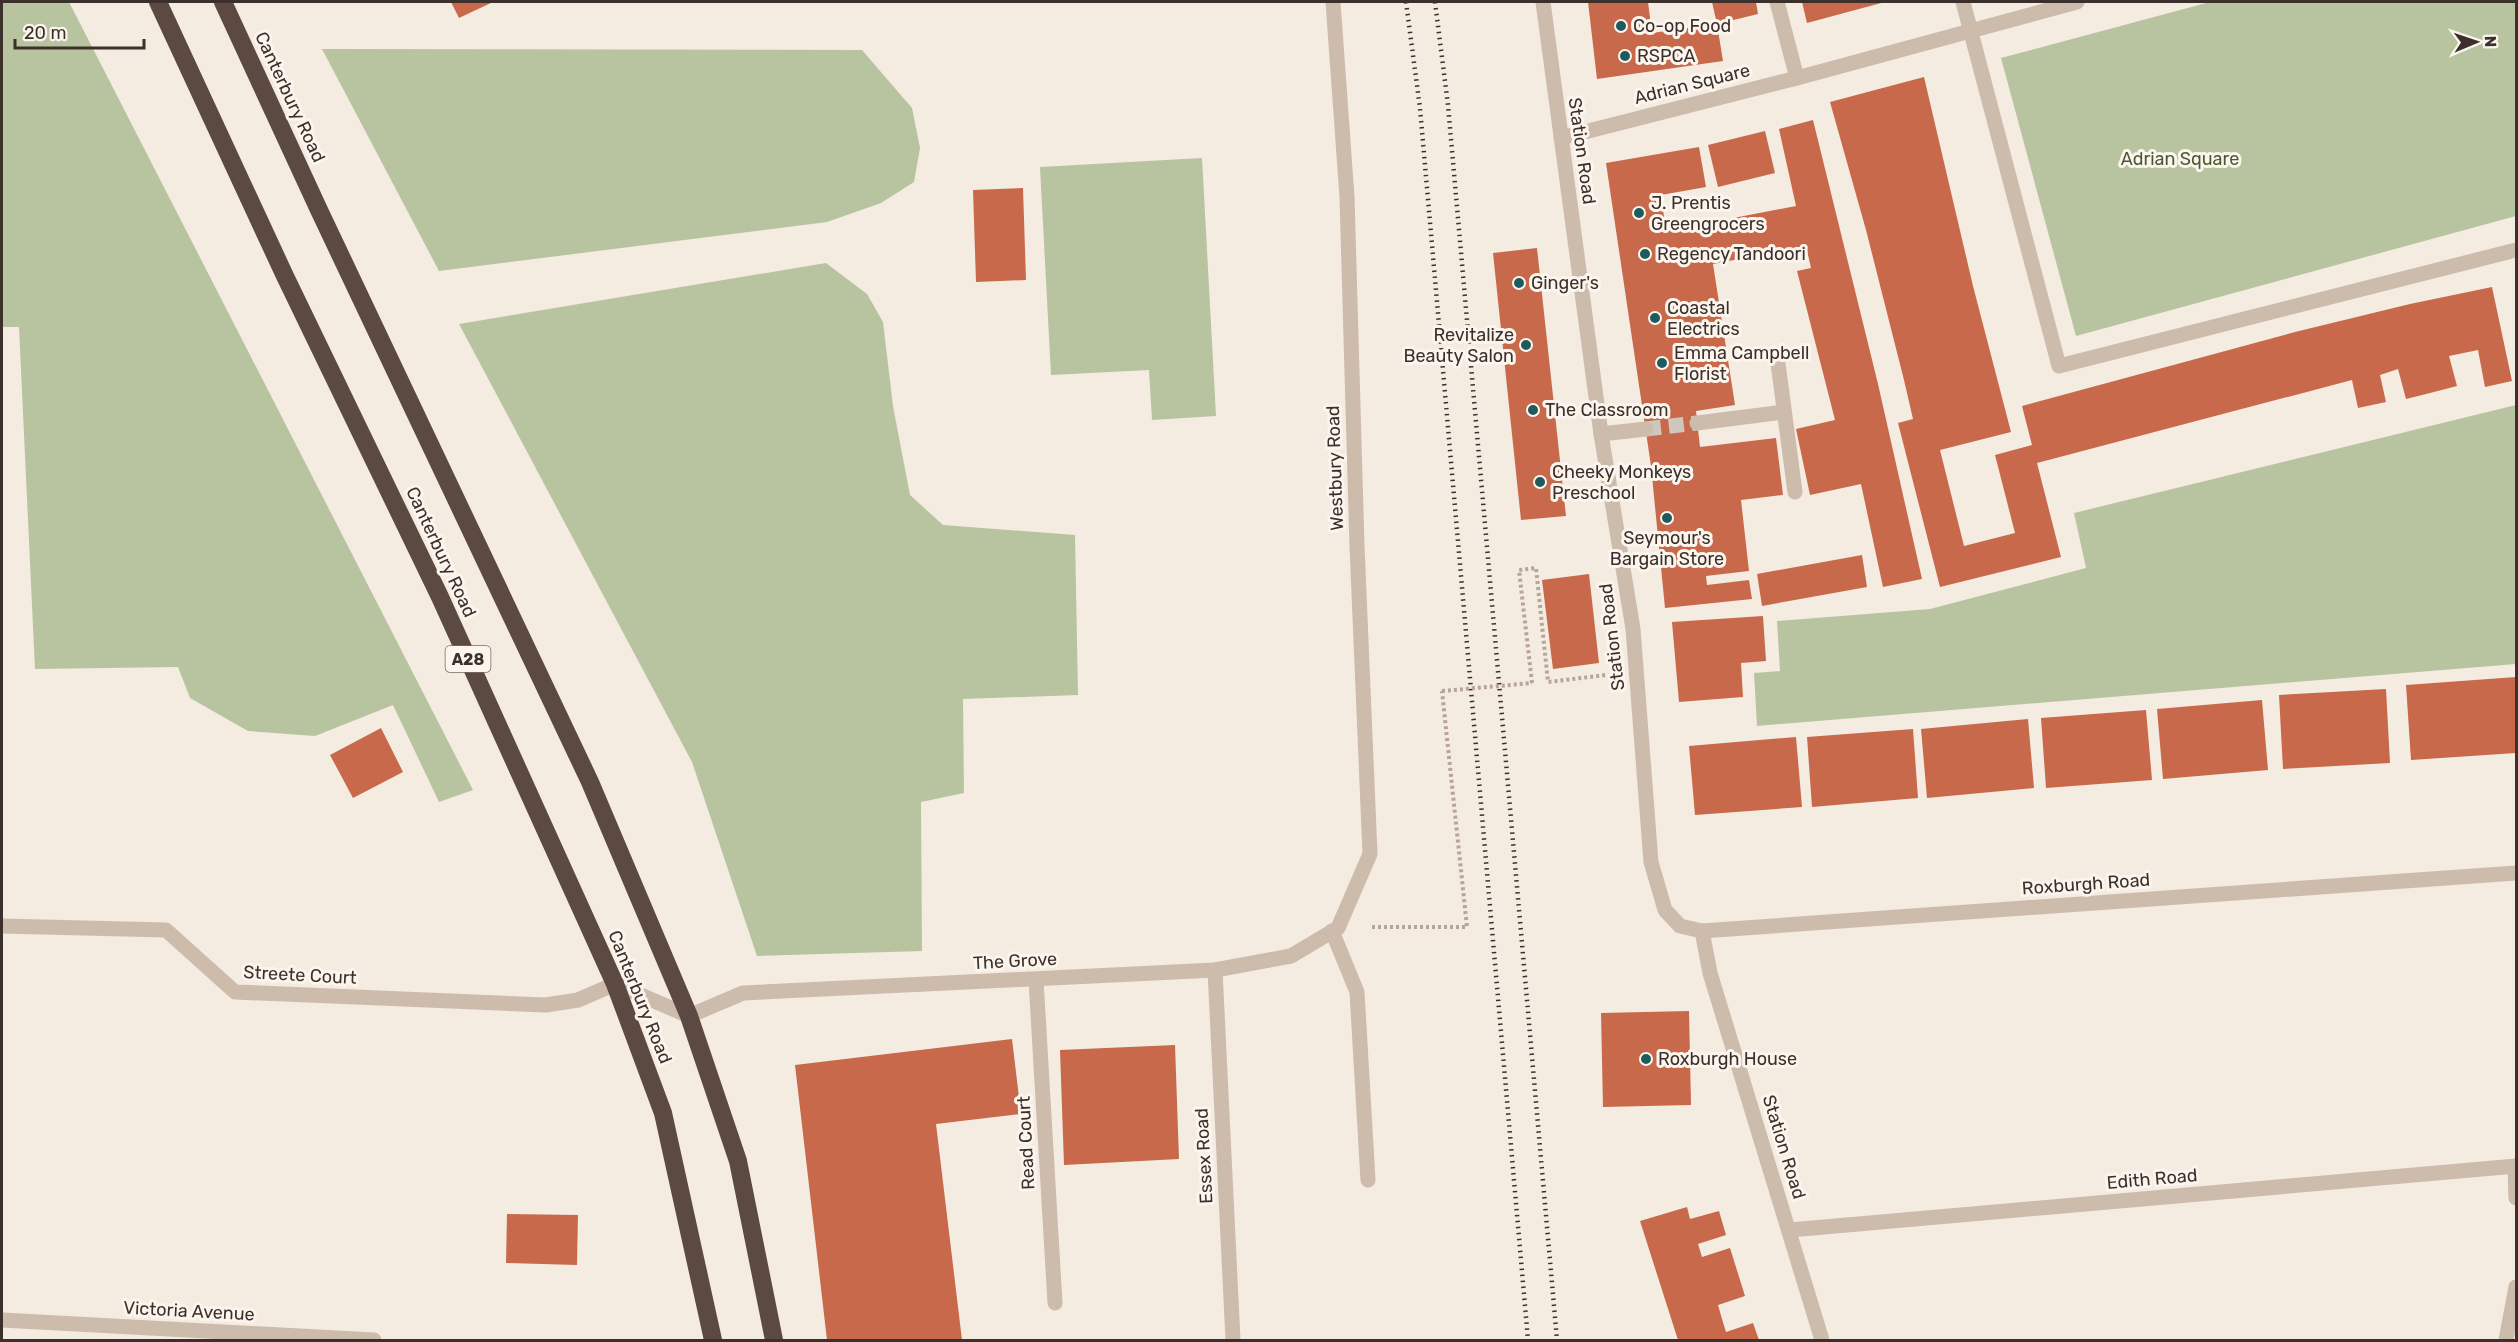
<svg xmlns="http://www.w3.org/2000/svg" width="2518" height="1342" viewBox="0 0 2518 1342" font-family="Rubik,sans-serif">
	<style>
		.green { fill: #b8c4a0 }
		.building { fill: #c8694b }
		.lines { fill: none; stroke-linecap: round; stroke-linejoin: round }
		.minor-tunnel { stroke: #cfc6bd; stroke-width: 15; stroke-dasharray: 15 8; stroke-linecap: butt }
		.path { stroke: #b9a596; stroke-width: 4; stroke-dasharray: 3 3; stroke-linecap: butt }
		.minor { stroke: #cdbbac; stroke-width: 15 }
		.highway { stroke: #5c4a42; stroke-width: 18 }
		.rail { stroke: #3b302b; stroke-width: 4.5; stroke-dasharray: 1.5 4.5; stroke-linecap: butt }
		.path-bridge { stroke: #b9a596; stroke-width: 4; stroke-dasharray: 3 3; stroke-linecap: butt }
		.poi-dot { fill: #1f5a5e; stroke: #fbf5ee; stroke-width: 2 }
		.labels { text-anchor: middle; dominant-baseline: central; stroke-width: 6; stroke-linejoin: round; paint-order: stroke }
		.shield { fill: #fbf5ee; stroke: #756b66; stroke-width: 1.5 }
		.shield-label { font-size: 16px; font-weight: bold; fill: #3b302b }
		.poi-label { font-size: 18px; fill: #3b302b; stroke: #fbf5ee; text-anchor: start }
		.street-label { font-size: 18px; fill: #3b302b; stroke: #fbf5ee }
		.park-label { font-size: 18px; fill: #4a5a2e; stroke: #fbf5ee }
	</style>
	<rect width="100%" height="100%" fill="#f4ebe1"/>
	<!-- green -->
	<g class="green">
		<polygon points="2,2 69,2 473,790 439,802 393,705 315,736 248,731 190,698 178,667 35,669 19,327 2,327"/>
		<polygon points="2210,2 2516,2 2516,216 2076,336 2001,58"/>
		<polygon points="322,49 862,50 912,108 920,148 914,182 881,203 827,222 439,271"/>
		<polygon points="1202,158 1216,416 1152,420 1149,370 1051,375 1040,167"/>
		<polygon points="826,263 867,294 883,322 893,406 910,495 943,525 1075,535 1078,695 963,699 964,793 921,802 922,951 757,956 692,762 459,324"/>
		<polygon points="2516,405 2516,664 1757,726 1754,673 1780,671 1777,621 1930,609 2086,568 2074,513"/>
	</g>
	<!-- building -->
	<g class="building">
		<polygon points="451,2 493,2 459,18"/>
		<polygon points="1588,2 1648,2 1652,33 1717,24 1723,61 1597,79"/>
		<polygon points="1712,2 1756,2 1758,14 1717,24"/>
		<polygon points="1802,2 1885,2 1807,23"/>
		<polygon points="1924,77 1973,286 2011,432 1940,450 1964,546 2015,533 1995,455 2032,445 2022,406 2295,332 2410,304 2492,287 2512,381 2485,387 2478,350 2449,356 2457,386 2430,393 2406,399 2398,369 2380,375 2386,402 2358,408 2352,380 2037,463 2061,557 1940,587 1898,423 1913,419 1904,380 1866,230 1830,102"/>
		<polygon points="1813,120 1878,384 1922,579 1883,587 1861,484 1810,495 1796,429 1835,420 1797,271 1811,268 1806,246 1713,264 1735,405 1696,411 1700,447 1776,438 1783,495 1741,500 1749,571 1706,576 1707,585 1749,580 1752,599 1665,608 1651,466 1606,163 1699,147 1706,187 1661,195 1666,231 1796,206 1779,129"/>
		<polygon points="1765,131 1775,173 1718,187 1708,145"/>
		<polygon points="1023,188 1026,280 976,282 973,190"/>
		<polygon points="1537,248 1566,516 1521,520 1493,253"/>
		<polygon points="1862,555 1867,587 1762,606 1757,574"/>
		<polygon points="1589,574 1599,663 1553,669 1542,580"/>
		<polygon points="1763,616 1766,661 1741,663 1743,697 1679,702 1672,622"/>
		<polygon points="2516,677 2516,753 2411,760 2406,685"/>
		<polygon points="2386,689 2390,763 2283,769 2279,695"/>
		<polygon points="2262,700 2268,770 2163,779 2157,709"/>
		<polygon points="2146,710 2152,780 2046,788 2041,718"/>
		<polygon points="2028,719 2034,788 1927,798 1921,729"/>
		<polygon points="381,728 403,772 353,798 330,755"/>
		<polygon points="1913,729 1918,798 1812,807 1807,737"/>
		<polygon points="1796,737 1802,807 1695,815 1689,746"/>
		<polygon points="1689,1011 1691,1105 1603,1107 1601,1013"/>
		<polygon points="1012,1039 1021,1114 936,1124 962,1340 827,1340 795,1065"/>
		<polygon points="1175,1045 1179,1159 1064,1165 1060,1050"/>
		<polygon points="1687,1207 1690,1219 1719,1211 1726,1235 1698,1244 1702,1257 1730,1248 1745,1296 1718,1305 1722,1319 1726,1332 1753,1323 1759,1340 1678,1340 1640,1221"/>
		<polygon points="507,1214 578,1215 577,1265 506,1263"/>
	</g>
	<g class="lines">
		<!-- minor-tunnel -->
		<polyline class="minor-tunnel" points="1646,429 1697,423"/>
		<!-- path -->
		<g class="path">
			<polyline points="1532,683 1519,570 1536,568 1548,682 1606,675"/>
			<polyline points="1372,927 1467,927 1442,691"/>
		</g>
		<!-- minor -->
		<g class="minor">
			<polyline points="1543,2 1601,434 1633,629 1651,862 1665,910 1680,926 1702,931 2516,873"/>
			<polyline points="1777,2 1797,78"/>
			<polyline points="1963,2 2059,366 2516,250"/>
			<polyline points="1561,138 1797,78 2077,2"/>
			<polyline points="1777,356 1795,492"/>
			<polyline points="1697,423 1784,412"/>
			<polyline points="1601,434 1646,429"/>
			<polyline points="2,926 166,930 235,992 546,1005 578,1000 615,984 689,1016 743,993 1215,970 1291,956 1338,928 1370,854 1357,546 1347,197 1333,2"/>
			<polyline points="1332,931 1357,992 1368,1180"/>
			<polyline points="1702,931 1710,973 1822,1340"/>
			<polyline points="1215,970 1233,1340"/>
			<polyline points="1036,980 1055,1303"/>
			<polyline points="2515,1166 2516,1198"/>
			<polyline points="1790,1230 2516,1166"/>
			<polyline points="2,1320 374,1340"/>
			<polyline points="2506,1340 2516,1287"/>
		</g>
		<!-- highway -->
		<g class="highway">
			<polyline points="158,2 284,274 440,597 615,984 663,1113 713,1340"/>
			<polyline points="223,2 319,210 590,782 689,1016 738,1161 774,1340"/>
		</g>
		<!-- rail -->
		<g class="rail">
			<polyline points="1406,2 1420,108 1528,1340"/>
			<polyline points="1435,2 1448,105 1557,1340"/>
		</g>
		<!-- path-bridge -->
		<polyline class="path-bridge" points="1442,691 1532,683"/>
	</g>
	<!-- markers -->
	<g class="poi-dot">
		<circle cx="1621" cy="26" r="6"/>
		<circle cx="1625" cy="56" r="6"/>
		<circle cx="1639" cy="213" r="6"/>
		<circle cx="1645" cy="254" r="6"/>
		<circle cx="1519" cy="283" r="6"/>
		<circle cx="1655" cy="318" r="6"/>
		<circle cx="1526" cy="345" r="6"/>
		<circle cx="1662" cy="363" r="6"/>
		<circle cx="1533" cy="410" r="6"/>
		<circle cx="1540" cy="482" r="6"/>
		<circle cx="1667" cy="518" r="6"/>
		<circle cx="1646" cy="1059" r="6"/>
	</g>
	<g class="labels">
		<!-- shield labels -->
		<rect class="shield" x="445.5" y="646" width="45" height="26" rx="4.5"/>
		<g class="shield-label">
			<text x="468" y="659">A28</text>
		</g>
		<!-- poi labels -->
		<g class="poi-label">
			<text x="1633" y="26">Co-op Food</text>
			<text x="1637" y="56">RSPCA</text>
			<text x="1651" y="203">J. Prentis<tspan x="1651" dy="21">Greengrocers</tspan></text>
			<text x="1657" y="254">Regency Tandoori</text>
			<text x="1531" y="283">Ginger's</text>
			<text x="1667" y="308">Coastal<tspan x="1667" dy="21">Electrics</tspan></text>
			<text x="1514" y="335" text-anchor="end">Revitalize<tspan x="1514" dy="21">Beauty Salon</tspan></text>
			<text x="1674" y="353">Emma Campbell<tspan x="1674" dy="21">Florist</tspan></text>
			<text x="1545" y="410">The Classroom</text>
			<text x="1552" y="472">Cheeky Monkeys<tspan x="1552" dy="21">Preschool</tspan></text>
			<text x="1667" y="538" text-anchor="middle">Seymour's<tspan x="1667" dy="21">Bargain Store</tspan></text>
			<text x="1658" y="1059">Roxburgh House</text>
		</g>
		<!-- street labels -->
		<g class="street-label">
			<text transform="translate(1692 84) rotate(-14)">Adrian Square</text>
			<text transform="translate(290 97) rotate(65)">Canterbury Road</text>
			<text transform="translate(1582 151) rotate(82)">Station Road</text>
			<text transform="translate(1335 468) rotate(-92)">Westbury Road</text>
			<text transform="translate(441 552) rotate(65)">Canterbury Road</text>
			<text transform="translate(1612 637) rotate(-97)">Station Road</text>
			<text transform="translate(2086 884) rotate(-4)">Roxburgh Road</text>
			<text transform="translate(1015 961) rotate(-3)">The Grove</text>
			<text transform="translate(300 975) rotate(3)">Streete Court</text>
			<text transform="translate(640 997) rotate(68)">Canterbury Road</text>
			<text transform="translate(1026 1143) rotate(-93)">Read Court</text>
			<text transform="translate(1784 1147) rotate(73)">Station Road</text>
			<text transform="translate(1204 1156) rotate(-93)">Essex Road</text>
			<text transform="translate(2152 1179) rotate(-5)">Edith Road</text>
			<text transform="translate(189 1311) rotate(3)">Victoria Avenue</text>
		</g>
		<!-- park labels -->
		<g class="park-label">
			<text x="2180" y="159">Adrian Square</text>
		</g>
	</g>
	<!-- border -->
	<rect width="2518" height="1342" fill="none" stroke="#3b302b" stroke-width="6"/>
	<!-- north arrow -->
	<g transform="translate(2476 42) rotate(88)" stroke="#fbf5ee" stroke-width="4.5" paint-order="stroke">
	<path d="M0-4.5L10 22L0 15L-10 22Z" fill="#3b302b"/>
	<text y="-9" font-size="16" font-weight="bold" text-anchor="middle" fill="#3b302b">N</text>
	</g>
	<!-- scale -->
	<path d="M15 39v9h129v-9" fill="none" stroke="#3b302b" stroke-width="3"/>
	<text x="24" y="39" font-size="18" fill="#3b302b" stroke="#fbf5ee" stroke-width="4.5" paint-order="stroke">20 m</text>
</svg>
